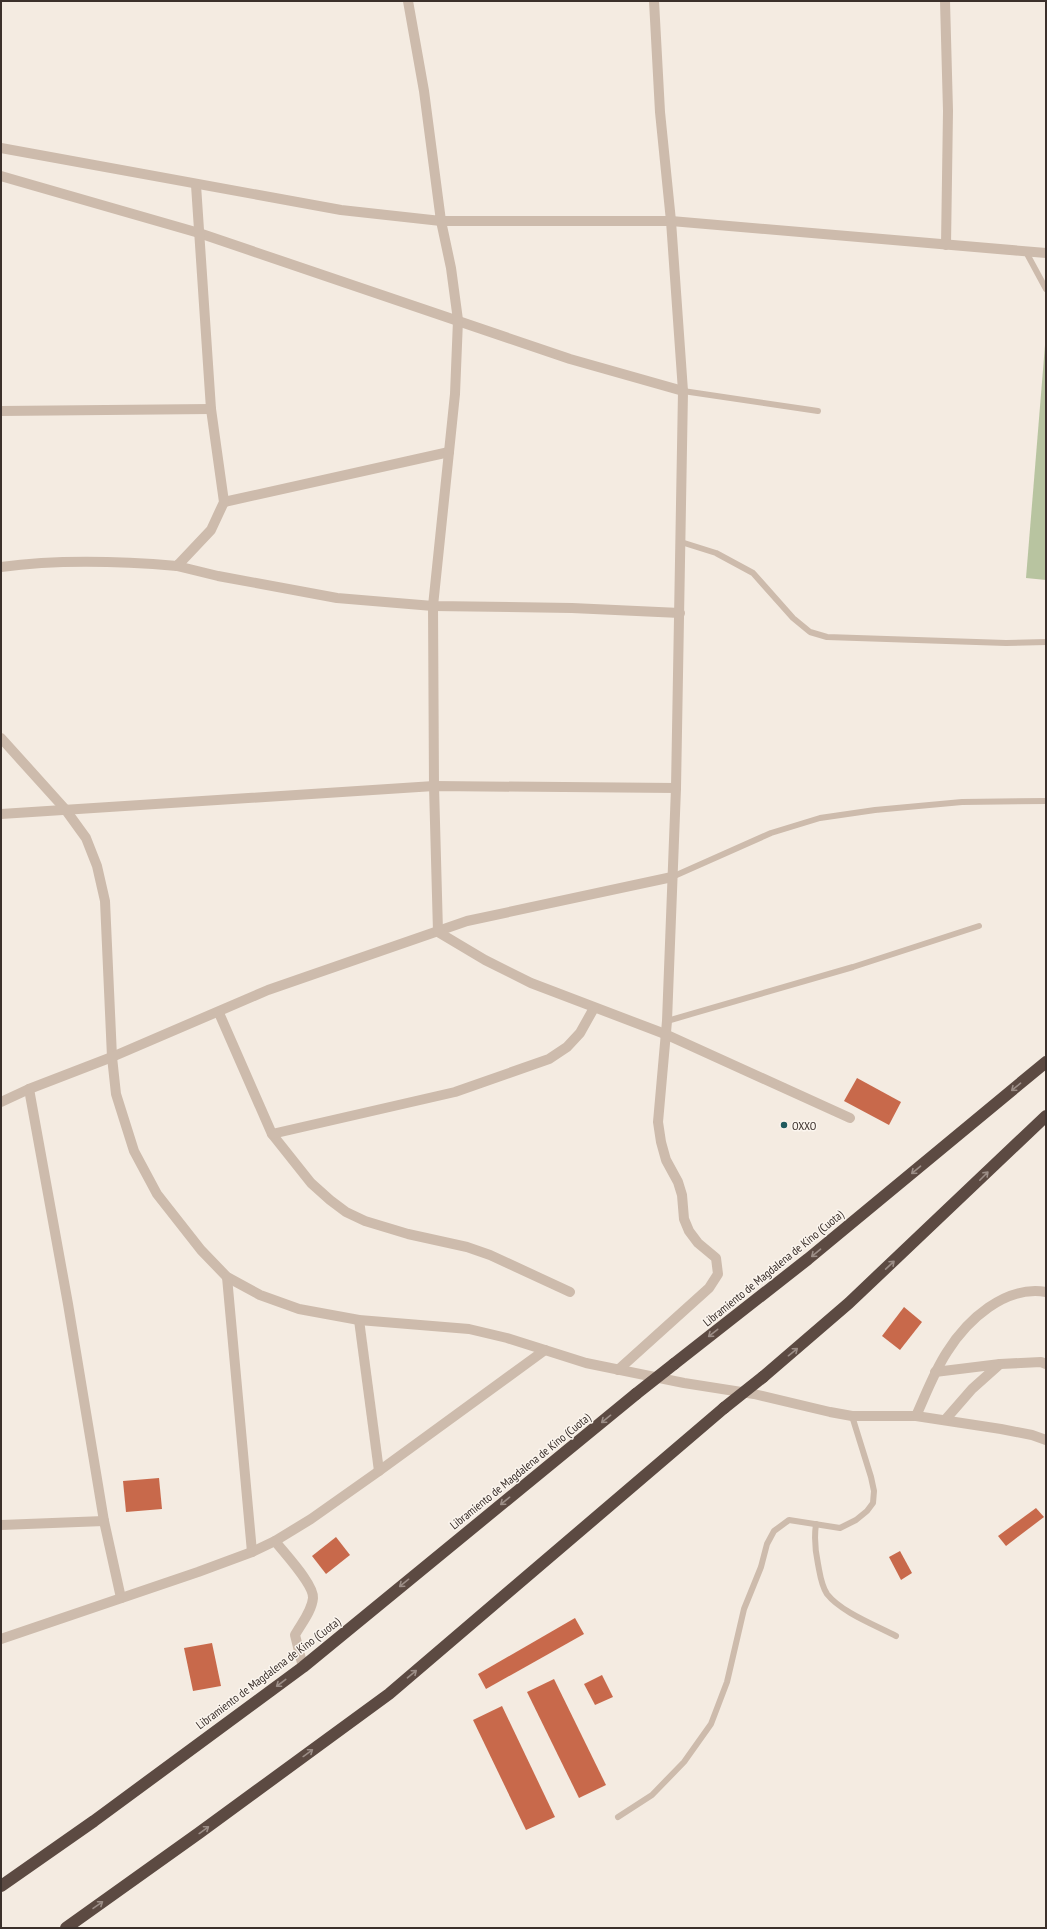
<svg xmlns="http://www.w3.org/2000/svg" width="1047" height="1929" viewBox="0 0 1047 1929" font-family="'PT Sans Narrow',sans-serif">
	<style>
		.green { fill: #b8c4a0 }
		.building { fill: #c8694b }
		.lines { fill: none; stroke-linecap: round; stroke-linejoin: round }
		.service { stroke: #cdbbac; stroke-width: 6 }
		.minor { stroke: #cdbbac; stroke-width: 10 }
		.tertiary { stroke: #cdbbac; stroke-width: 10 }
		.motorway { stroke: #5c4a42; stroke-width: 12 }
		.motorway-bridge { stroke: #5c4a42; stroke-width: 12 }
		.oneway { stroke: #9c8e87 }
		.poi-dot { fill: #1f5a5e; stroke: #fbf5ee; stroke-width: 1.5 }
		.labels { text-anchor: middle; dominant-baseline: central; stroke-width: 3; stroke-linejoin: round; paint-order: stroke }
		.poi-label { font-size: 12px; fill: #3b302b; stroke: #fbf5ee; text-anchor: start }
		.street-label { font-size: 12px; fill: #3b302b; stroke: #fbf5ee }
	</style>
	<rect width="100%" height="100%" fill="#f4ebe1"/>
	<!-- green -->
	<polygon class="green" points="1046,333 1046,580 1026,578"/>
	<!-- building -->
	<g class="building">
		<polygon points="857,1078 901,1102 889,1125 844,1101"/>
		<polygon points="904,1307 922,1322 900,1350 882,1336"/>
		<polygon points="159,1478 162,1509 126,1512 123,1481"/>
		<polygon points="1036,1508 1044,1517 1006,1546 998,1536"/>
		<polygon points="336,1537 350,1555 326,1574 312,1556"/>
		<polygon points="900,1551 912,1573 901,1580 889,1557"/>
		<polygon points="575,1618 584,1634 486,1689 478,1674"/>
		<polygon points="212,1643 221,1686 193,1691 184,1648"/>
		<polygon points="602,1675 613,1697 595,1705 584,1684"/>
		<polygon points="554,1679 606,1785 579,1798 527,1692"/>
		<polygon points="502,1706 555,1817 526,1830 473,1720"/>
	</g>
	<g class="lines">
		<!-- service -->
		<g class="service">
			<polyline points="1026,252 1046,289"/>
			<polyline points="683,391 818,411"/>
			<polyline points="681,542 716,553 753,573 793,618 810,632 827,637 1006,643 1046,642"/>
			<polyline points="672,877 771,833 820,818 875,810 962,802 1046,801"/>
			<polyline points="667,1021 853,967 979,926"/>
			<path d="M816 1524C814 1538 815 1550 818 1564 820 1574 821 1585 827 1594 841 1612 875 1625 896 1636"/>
			<polyline points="618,1817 652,1795 684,1762 711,1724 727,1682 744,1609 761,1567 767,1544 774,1531 789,1520 840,1528 856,1520 867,1511 873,1503 874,1491 871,1477 852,1416"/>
		</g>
		<!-- minor -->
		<g class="minor">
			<polyline points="945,1 948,111 946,245"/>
			<polyline points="1,176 199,233 570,359 683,391"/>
			<polyline points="1,411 211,409"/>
			<polyline points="224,502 449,452"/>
			<polyline points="177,566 218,576 337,598 433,606 572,608 680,613"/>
			<path d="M1 567C60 559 118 561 177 566L211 530 224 502 211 409 196 185"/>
			<polyline points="1,738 65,809 86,838 97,866 105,901 112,1057 116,1094 134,1151 157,1194 201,1250 227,1277 260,1295 299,1309 359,1320 469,1329 507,1338 586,1363 684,1383 754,1394 830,1412 852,1416 916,1416 1001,1429 1032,1435 1046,1440"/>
			<polyline points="1,814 434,786 676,788"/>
			<polyline points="219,1013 272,1134 311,1183 330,1200 346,1212 365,1221 408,1234 467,1247 490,1255 570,1292"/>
			<polyline points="29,1089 68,1304 104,1521 121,1598"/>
			<polyline points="1,1102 29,1089 112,1057 268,990 467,921 672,877"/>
			<polyline points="850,1118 665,1034 531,983 485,960 438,932 434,786 433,606 455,394 458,320 451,268 441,221 671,221 1046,253"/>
			<polyline points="272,1134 455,1092 549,1059 567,1047 580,1033 594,1008"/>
			<polyline points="227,1277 252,1552"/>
			<polyline points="359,1320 379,1471"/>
			<polyline points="618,1370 709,1288 718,1274 716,1258 698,1243 689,1231 684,1219 682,1195 678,1182 666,1160 661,1142 658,1122 667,1021 676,788 683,391 671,221 660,112 654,1"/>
			<polyline points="935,1372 1000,1364 1041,1362 1046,1364"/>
			<path d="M916 1416C926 1394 934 1372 947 1352 967 1320 1005 1285 1046 1292"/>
			<polyline points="945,1420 972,1389 1000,1364"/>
			<polyline points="1,1525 104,1521"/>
			<path d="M275 1541C284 1553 314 1584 313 1598 312 1611 301 1624 295 1635L303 1667"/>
			<polyline points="1,1639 198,1572 252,1552 275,1541 311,1519 379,1471 545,1350"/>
		</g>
		<!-- tertiary -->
		<polyline class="tertiary" points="1,148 341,210 441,221 424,91 408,1"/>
		<!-- motorway -->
		<g class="motorway">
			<polyline points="674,1364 808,1259 1046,1062"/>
			<polyline points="763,1377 849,1303 1046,1116"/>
			<polyline points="1,1886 94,1821 303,1667 636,1394"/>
			<polyline points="66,1928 199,1833 389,1694 724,1408"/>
		</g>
		<!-- motorway-bridge -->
		<g class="motorway-bridge">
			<polyline points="636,1394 674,1364"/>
			<polyline points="724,1408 763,1377"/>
		</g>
	</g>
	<!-- one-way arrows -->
	<defs><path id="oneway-shaft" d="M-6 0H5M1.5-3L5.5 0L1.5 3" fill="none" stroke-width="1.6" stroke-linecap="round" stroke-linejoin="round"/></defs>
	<g class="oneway">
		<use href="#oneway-shaft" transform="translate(1016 1087) rotate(140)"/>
		<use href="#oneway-shaft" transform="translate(916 1170) rotate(140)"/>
		<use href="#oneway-shaft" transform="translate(984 1176) rotate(-45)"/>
		<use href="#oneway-shaft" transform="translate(816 1253) rotate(140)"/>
		<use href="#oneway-shaft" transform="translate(890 1265) rotate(-43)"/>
		<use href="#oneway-shaft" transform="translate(713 1333) rotate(142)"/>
		<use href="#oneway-shaft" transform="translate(793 1352) rotate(-39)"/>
		<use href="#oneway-shaft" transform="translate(606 1419) rotate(141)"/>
		<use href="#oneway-shaft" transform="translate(505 1501) rotate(141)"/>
		<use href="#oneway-shaft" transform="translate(404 1583) rotate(141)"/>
		<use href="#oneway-shaft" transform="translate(412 1674) rotate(-40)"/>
		<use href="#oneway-shaft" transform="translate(281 1683) rotate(143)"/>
		<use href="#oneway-shaft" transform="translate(308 1753) rotate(-36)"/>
		<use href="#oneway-shaft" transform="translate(204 1830) rotate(-36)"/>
		<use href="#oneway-shaft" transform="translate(98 1905) rotate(-35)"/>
	</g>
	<!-- markers -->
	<circle class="poi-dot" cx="784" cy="1125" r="4"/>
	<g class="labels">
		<!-- poi labels -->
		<g class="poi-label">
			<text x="792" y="1125">OXXO</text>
		</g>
		<!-- street labels -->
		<g class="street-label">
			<text transform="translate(773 1268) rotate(-39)">Libramiento de Magdalena de Kino (Cuota)</text>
			<text transform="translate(520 1471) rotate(-39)">Libramiento de Magdalena de Kino (Cuota)</text>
			<text transform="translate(268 1673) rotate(-37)">Libramiento de Magdalena de Kino (Cuota)</text>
		</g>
	</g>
	<!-- border -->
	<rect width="1047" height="1929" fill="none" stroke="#3b302b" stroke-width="4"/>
</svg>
